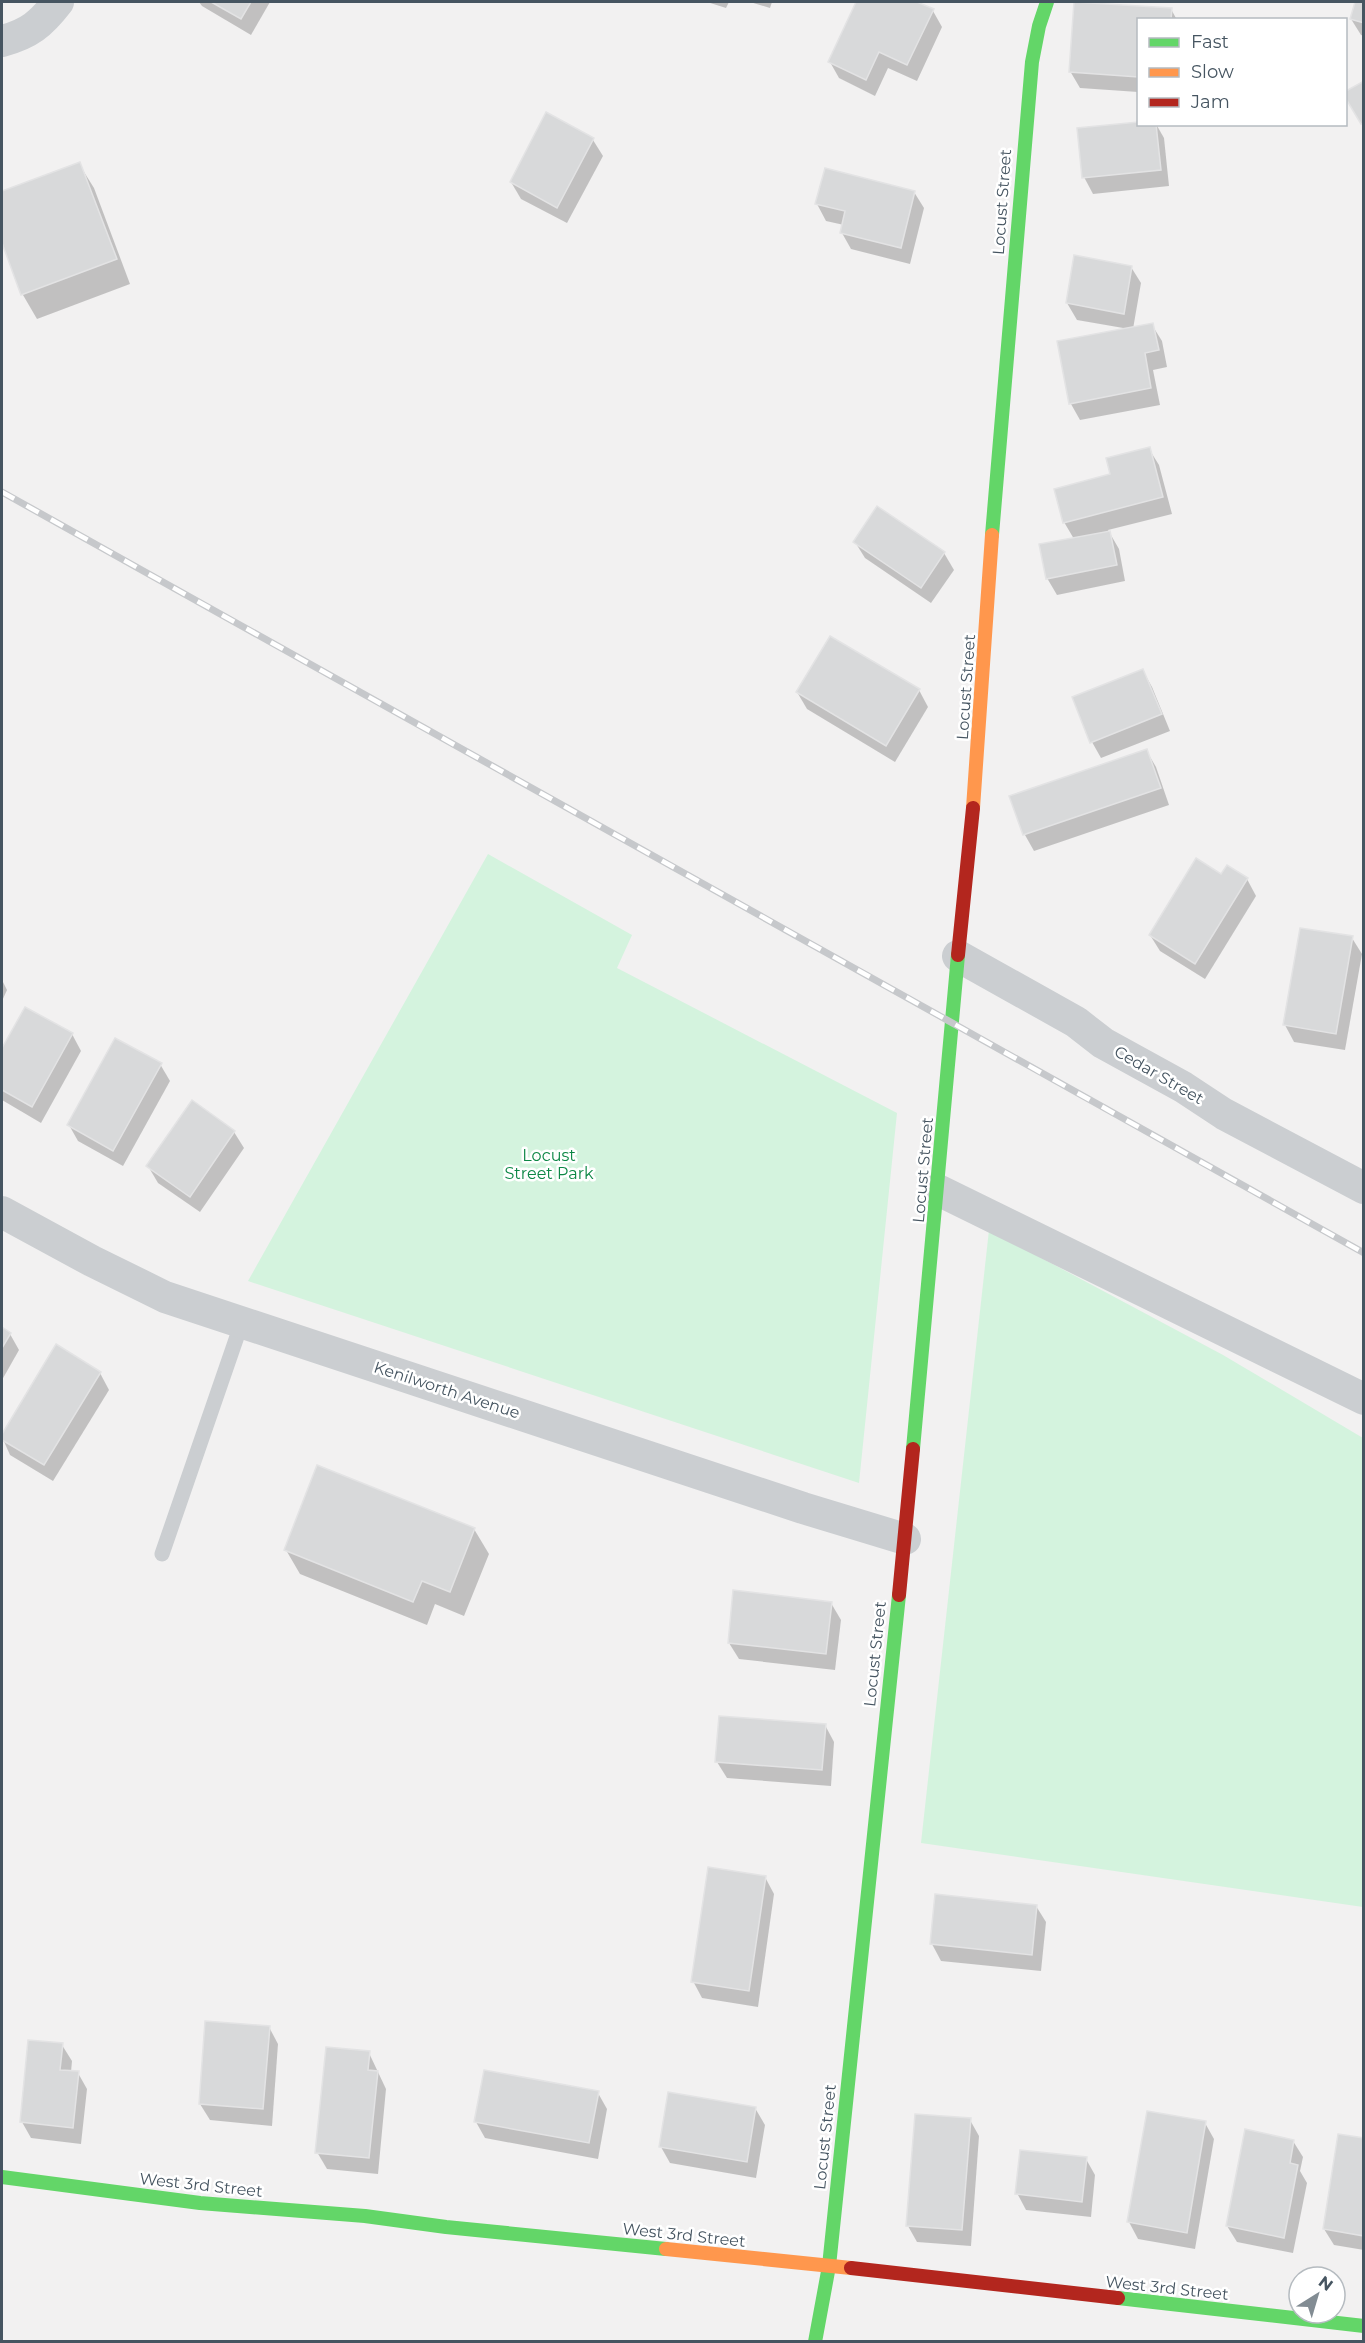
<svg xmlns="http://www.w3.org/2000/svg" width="1365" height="2343" viewBox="0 0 1365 2343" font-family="Montserrat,sans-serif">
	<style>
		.green { fill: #d4f3de }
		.shadow { fill: #0003 }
		.building { fill: #d8d9da; stroke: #e3e3e4; stroke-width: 1.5 }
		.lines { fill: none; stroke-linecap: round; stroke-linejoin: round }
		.lane { stroke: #cbced1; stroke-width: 15 }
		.street { stroke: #cbced1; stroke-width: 32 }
		.fast { stroke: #63d668; stroke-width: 14 }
		.slow { stroke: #ff974d; stroke-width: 14 }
		.jam { stroke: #b3261e; stroke-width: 14 }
		.rail-casing { stroke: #c6c8cb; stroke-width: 7 }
		.rail { stroke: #fff; stroke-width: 4.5; stroke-dasharray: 14; stroke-linecap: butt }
		.labels { text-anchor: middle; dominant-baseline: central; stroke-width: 5; stroke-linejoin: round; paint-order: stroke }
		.street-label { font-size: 16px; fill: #465561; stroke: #fff }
		.park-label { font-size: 16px; fill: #0c8745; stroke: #fff }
	</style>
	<rect width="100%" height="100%" fill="#f2f1f1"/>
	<!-- green -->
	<g class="green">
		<polygon points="488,854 632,935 617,968 897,1113 859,1483 248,1281"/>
		<polygon points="989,1230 1223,1355 1363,1438 1363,1907 921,1843"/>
	</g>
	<!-- shadow -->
	<g class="shadow">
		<polygon points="199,2 270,2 251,35 202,6"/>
		<polygon points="707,2 729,2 726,8"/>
		<polygon points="750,2 772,2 770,8"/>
		<polygon points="858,2 913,2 933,11 942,27 917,81 888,68 875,96 839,78 830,62"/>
		<polygon points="1075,2 1171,9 1177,20 1138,20 1138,92 1080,88 1070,71"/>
		<polygon points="1356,2 1364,2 1364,36 1361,35 1351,19"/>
		<polygon points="547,114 593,140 603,156 567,223 521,199 511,182"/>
		<polygon points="1138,123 1156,124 1164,138 1169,186 1093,194 1084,177 1079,129"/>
		<polygon points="79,164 94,188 130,284 37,319 23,295 2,239 2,193"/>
		<polygon points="914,192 924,208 910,264 851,249 842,233 844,225 826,221 817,204"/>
		<polygon points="1131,267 1141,283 1133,329 1152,325 1162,341 1167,367 1153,370 1160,405 1080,420 1071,404 1129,329 1077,320 1067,303"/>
		<polygon points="1149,449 1159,465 1172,514 1108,530 1119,549 1125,581 1057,595 1047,578 1074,539 1064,522 1112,475"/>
		<polygon points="855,542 944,553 954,570 931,603 865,558"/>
		<polygon points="1143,671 1152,687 1170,731 1101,758 1092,742"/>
		<polygon points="919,690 928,707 895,762 807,709 797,692"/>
		<polygon points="1146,750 1156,767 1169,805 1034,851 1025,835 1011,797"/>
		<polygon points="1222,876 1247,879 1256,896 1205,979 1160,951 1150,935"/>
		<polygon points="1352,938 1362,954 1345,1050 1294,1042 1285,1025"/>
		<polygon points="2,980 7,990 2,1001"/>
		<polygon points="25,1009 72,1034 81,1051 41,1123 2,1100 2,1052"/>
		<polygon points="160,1064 170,1081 123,1166 78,1141 69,1125"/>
		<polygon points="234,1132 244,1148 200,1212 158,1183 148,1166"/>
		<polygon points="2,1329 10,1334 19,1350 2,1380"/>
		<polygon points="56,1346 100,1373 109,1390 53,1481 10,1455 2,1437"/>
		<polygon points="474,1529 489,1554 464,1616 435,1604 427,1625 300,1574 286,1550"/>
		<polygon points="831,1603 841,1620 835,1670 739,1659 729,1643"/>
		<polygon points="825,1725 834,1742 831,1786 727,1778 717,1762"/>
		<polygon points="765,1877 774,1894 758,2007 702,1998 693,1981"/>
		<polygon points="1036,1906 1046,1922 1041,1971 941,1961 932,1944"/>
		<polygon points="269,2027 278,2044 272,2126 210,2120 200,2104"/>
		<polygon points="62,2045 72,2061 71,2072 78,2073 87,2089 81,2144 31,2138 22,2122"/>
		<polygon points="369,2053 386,2089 378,2174 327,2169 317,2152"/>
		<polygon points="598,2093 607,2109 598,2159 485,2138 476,2122"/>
		<polygon points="755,2108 765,2125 756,2178 670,2163 661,2147"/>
		<polygon points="970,2120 979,2136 971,2246 917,2242 908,2226"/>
		<polygon points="1205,2123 1214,2139 1195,2249 1138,2239 1129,2222"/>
		<polygon points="1364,2140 1364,2250 1334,2245 1324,2229"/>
		<polygon points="1293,2141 1303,2157 1300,2171 1307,2183 1293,2253 1237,2242 1227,2226"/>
		<polygon points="1086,2159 1095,2175 1091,2217 1026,2210 1017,2193"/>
	</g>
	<!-- building -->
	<g class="building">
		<polygon points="211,2 251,2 241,19"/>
		<polygon points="856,2 917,2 934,9 907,65 879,52 866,80 828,62"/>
		<polygon points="1074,2 1172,8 1171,20 1138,20 1138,77 1069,72"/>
		<polygon points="1355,2 1364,2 1364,23 1350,19"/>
		<polygon points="1364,81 1364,123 1361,124 1346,99 1346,91"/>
		<polygon points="546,112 594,138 557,208 510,182"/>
		<polygon points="1138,122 1138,124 1156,124 1161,170 1082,178 1077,128"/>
		<polygon points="80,162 117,259 21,295 2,243 2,191"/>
		<polygon points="825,168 915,191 901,248 840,233 845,211 815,204"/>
		<polygon points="1074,255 1132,266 1124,314 1066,303"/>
		<polygon points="1153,323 1159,350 1145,353 1151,388 1069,404 1057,341"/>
		<polygon points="1150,447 1163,497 1063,523 1054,489 1110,474 1106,458"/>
		<polygon points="877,506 945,552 921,588 853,542"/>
		<polygon points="1110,531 1117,565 1046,579 1039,544"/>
		<polygon points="830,636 920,689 886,746 796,692"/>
		<polygon points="1143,669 1162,714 1090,743 1072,697"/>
		<polygon points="1147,749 1161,788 1023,835 1009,796"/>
		<polygon points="1196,858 1221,874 1227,865 1248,878 1195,964 1149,935"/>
		<polygon points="1300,928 1353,936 1336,1034 1283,1025"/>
		<polygon points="25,1007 73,1033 32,1107 2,1090 2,1048"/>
		<polygon points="115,1038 162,1063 113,1151 67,1125"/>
		<polygon points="192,1100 235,1131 190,1197 146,1166"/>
		<polygon points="2,1327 11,1333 2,1348"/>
		<polygon points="56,1344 101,1372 44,1465 2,1440 2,1434"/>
		<polygon points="317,1465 475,1528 450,1592 422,1581 413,1602 284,1550"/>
		<polygon points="733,1590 832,1602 826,1654 728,1643"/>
		<polygon points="719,1716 826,1724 822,1770 715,1762"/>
		<polygon points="708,1867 766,1876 749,1991 691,1982"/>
		<polygon points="935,1894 1037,1905 1032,1955 930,1944"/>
		<polygon points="205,2021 270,2026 263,2109 199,2104"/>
		<polygon points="28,2040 63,2043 60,2070 79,2071 73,2128 20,2122"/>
		<polygon points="326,2047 370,2051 368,2070 378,2071 369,2158 315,2153"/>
		<polygon points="484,2070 599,2091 589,2143 474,2122"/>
		<polygon points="668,2092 756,2107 747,2162 659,2147"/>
		<polygon points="1147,2111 1206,2121 1187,2233 1127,2222"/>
		<polygon points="915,2114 971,2118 962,2230 906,2226"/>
		<polygon points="1245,2129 1294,2140 1290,2163 1298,2165 1284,2238 1226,2226"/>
		<polygon points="1338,2134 1364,2138 1364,2236 1323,2229"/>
		<polygon points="1020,2150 1087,2157 1082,2202 1015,2194"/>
	</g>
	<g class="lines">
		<!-- lane -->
		<polyline class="lane" points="162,1554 242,1322"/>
		<!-- street -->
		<g class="street">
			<path d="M2 41C29 34 41 24 58 2"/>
			<polyline points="958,956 1076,1022 1103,1043 1183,1087 1224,1114 1364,1188"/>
			<polyline points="938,1190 1364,1399"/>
			<polyline points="2,1212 92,1261 165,1297 803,1508 905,1539"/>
		</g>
		<!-- fast -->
		<g class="fast">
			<polyline points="992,535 1032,62 1039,26 1047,2"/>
			<polyline points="913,1449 958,955"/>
			<polyline points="2,2177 200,2203 365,2216 446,2227 666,2249"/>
			<polyline points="1118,2298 1364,2326"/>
			<polyline points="815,2342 829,2266 899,1595"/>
		</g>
		<!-- slow -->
		<g class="slow">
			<polyline points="973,808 992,535"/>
			<polyline points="666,2249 851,2268"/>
		</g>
		<!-- jam -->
		<g class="jam">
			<polyline points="958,955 973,808"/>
			<polyline points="899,1595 913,1449"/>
			<polyline points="851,2268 1118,2298"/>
		</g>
		<!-- rail casing -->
		<g class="rail-casing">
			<polyline id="rail" points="2,492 1364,1253"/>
		</g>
		<!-- rail -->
		<use href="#rail" class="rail"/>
	</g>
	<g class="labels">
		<!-- street labels -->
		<g class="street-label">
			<text transform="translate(1002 202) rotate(-86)">Locust Street</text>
			<text transform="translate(966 687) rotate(-86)">Locust Street</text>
			<text transform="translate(1159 1075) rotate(30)">Cedar Street</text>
			<text transform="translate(923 1170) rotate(-85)">Locust Street</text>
			<text transform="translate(447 1390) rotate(18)">Kenilworth Avenue</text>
			<text transform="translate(875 1654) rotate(-84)">Locust Street</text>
			<text transform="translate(825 2137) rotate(-84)">Locust Street</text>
			<text transform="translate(201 2185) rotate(6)">West 3rd Street</text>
			<text transform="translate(684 2235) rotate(6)">West 3rd Street</text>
			<text transform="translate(1167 2288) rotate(6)">West 3rd Street</text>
		</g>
		<!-- park labels -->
		<g class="park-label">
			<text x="549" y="1155">Locust<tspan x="549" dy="18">Street Park</tspan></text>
		</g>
	</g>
	<!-- border -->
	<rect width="1365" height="2343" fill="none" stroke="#465561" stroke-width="6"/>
	<!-- legend -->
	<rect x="1137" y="18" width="210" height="108" fill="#ffffff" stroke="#b5bbc0" stroke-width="1.5"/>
	<rect x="1149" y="38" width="30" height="9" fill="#63d668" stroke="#b5bbc0" stroke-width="1.5"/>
	<text x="1191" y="48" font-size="18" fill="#465561">Fast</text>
	<rect x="1149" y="68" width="30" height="9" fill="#ff974d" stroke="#b5bbc0" stroke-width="1.5"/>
	<text x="1191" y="78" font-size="18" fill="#465561">Slow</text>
	<rect x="1149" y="98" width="30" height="9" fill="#b3261e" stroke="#b5bbc0" stroke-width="1.5"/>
	<text x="1191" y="108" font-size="18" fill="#465561">Jam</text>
	<!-- north arrow -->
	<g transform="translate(1317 2295) rotate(37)"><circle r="28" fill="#ffffff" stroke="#b5bbc0" stroke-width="1.5"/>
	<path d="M0-4.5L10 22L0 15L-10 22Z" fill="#828c93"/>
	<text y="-9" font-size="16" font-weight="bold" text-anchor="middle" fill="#465561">N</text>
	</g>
</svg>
